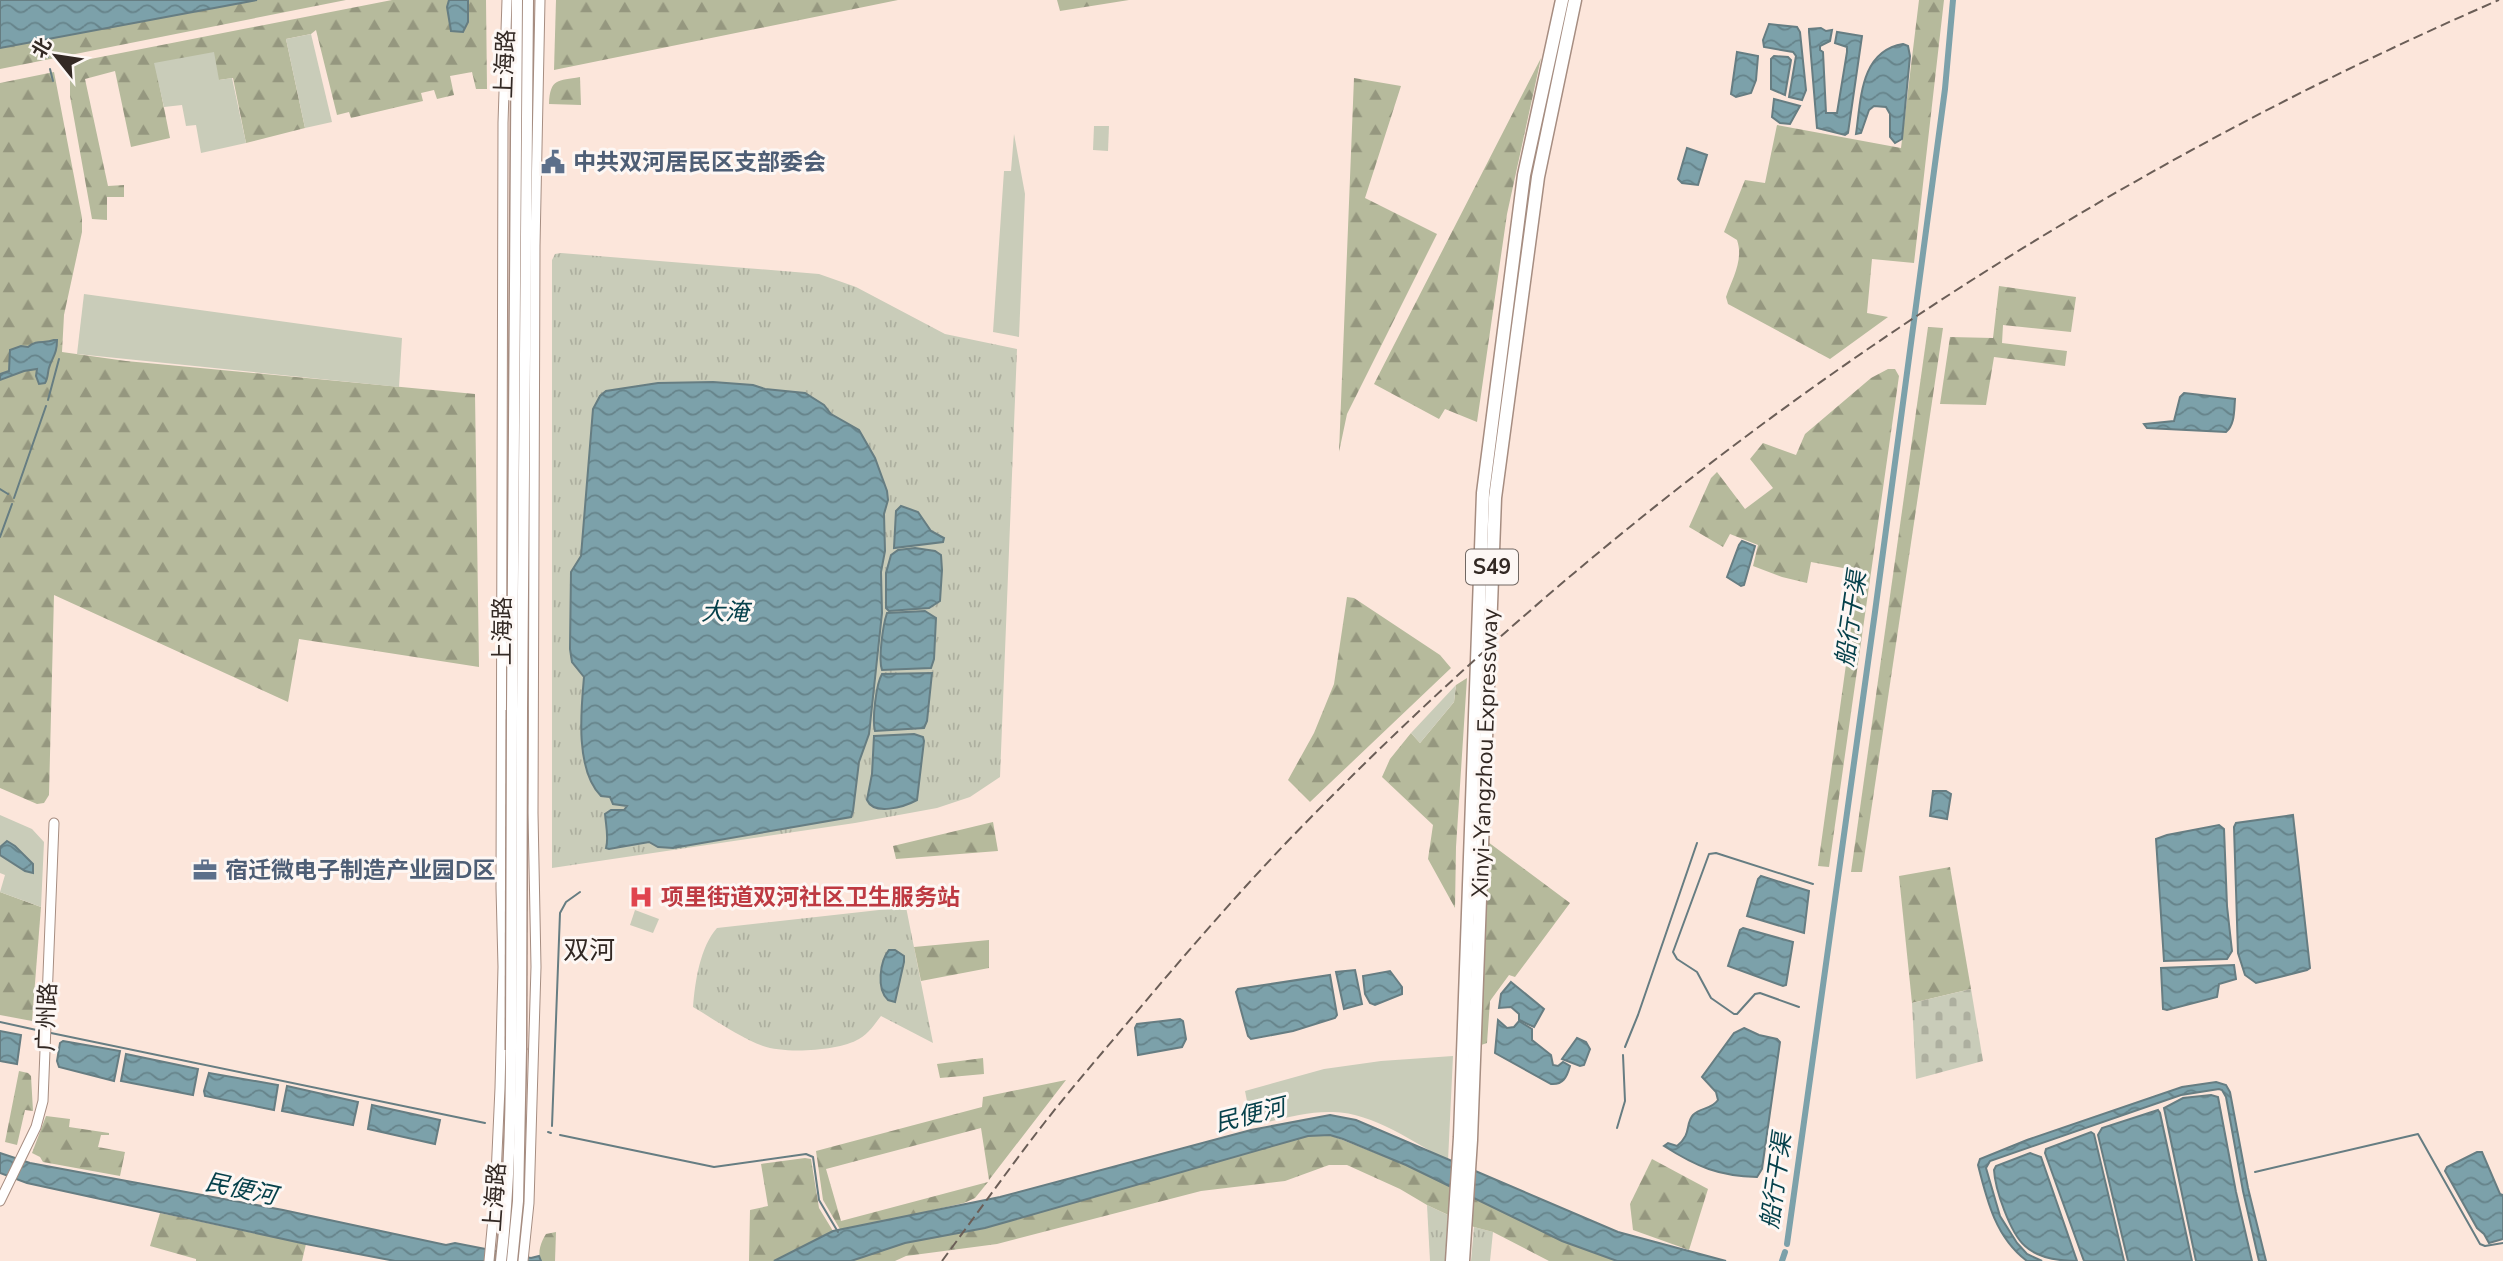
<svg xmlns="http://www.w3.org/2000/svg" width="2503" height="1261" viewBox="0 0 2503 1261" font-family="'Nunito Sans','Noto Sans SC',sans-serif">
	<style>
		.grass { fill: url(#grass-tufts) }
		.forest { fill: url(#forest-firs) }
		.cemetery { fill: url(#cemetery-stones) }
		.garden { fill: #c9ccb9 }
		.water { fill: url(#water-waves); stroke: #667d82; stroke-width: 2 }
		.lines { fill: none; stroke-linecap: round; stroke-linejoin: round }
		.stream { stroke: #667d82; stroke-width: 2 }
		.canal { stroke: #7ca1aa; stroke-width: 6 }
		.secondary-casing { stroke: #a68d81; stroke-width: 11 }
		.trunk-casing { stroke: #a68d81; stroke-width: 13 }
		.motorway-casing { stroke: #a68d81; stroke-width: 15 }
		.secondary { stroke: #fff; stroke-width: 9 }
		.trunk { stroke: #fff; stroke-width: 10 }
		.motorway { stroke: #fff; stroke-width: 12 }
		.rail { stroke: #6b5e57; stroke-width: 2; stroke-dasharray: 10 5; stroke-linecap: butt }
		.trunk-bridge-casing { stroke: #a68d81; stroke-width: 13; stroke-linecap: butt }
		.trunk-bridge { stroke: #fff; stroke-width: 10 }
		.labels { text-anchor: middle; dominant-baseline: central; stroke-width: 6; stroke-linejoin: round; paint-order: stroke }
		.shield { fill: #fdf7f4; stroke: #706762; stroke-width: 2 }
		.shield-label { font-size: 21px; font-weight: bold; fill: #332924 }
		.street-label { font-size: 23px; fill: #332924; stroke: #fdf7f4 }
		.service-label { font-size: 23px; font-weight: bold; fill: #4e5e75; stroke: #fdf7f4; text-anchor: start }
		.health-label { font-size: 23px; font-weight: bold; fill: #be3a42; stroke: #fdf7f4; text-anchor: start }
		.water-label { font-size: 24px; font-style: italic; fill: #06414b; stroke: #fdf7f4 }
		.quarter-label { font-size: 26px; fill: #332924; stroke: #fdf7f4 }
	</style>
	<defs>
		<pattern id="grass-tufts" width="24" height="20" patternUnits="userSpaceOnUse" patternTransform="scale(1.75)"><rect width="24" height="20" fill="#c9ccb9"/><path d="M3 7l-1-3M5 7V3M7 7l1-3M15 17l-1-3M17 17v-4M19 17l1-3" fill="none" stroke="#adaf9f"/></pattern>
		<pattern id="forest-firs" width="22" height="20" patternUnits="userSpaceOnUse" patternTransform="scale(1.75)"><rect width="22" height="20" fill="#b6ba9c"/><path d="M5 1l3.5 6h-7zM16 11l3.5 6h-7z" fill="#95977f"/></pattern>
		<pattern id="cemetery-stones" width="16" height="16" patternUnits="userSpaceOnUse" patternTransform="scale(1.75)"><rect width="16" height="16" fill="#c9ccb9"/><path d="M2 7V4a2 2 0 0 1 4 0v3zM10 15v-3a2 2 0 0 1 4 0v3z" fill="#adaf9f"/></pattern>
		<pattern id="water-waves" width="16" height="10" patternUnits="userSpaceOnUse" patternTransform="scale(1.75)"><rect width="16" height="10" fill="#7ca1aa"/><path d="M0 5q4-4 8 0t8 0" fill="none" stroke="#66838a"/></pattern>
	</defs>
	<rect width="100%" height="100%" fill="#fce6db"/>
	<!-- grass -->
	<g class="grass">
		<polygon points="561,253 819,274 856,287 945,334 1017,349 1000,777 970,797 937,808 855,823 552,868 552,260 555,254"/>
		<path d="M906 907 933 1043 881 1016C874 1025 869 1033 859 1039 839 1051 785 1054 763 1046 739 1037 715 1020 693 1007 695 982 700 947 717 928Z"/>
		<polygon points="1427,1205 1448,1215 1445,1261 1430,1261"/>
		<polygon points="1474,1227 1493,1232 1490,1261 1471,1261"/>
	</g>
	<!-- forest -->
	<g class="forest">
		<polygon points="257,0 346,0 0,69 0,48"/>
		<polygon points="392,0 486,0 487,89 476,89 472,72 450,76 454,95 437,99 434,90 421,93 423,101 351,118 349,112 337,115 316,30 311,34 286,39 305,128 246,143 233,78 219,80 155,63 170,138 131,147 115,71 85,79 108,186 124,185 124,197 107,197 107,220 92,219 70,96 70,63"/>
		<polygon points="556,0 898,0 554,70"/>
		<polygon points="1057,0 1129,0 1060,11"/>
		<path d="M1919 0H1944L1914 263 1872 259 1867 313 1888 317 1830 359 1728 304 1726 297C1732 279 1744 260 1737 240L1724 232 1745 180 1765 183 1777 125 1901 148Z"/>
		<polygon points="1541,58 1507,214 1477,422 1445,409 1439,419 1374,384"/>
		<polygon points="54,72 82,218 82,232 64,315 62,352 126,361 475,394 479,667 299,639 288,702 54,595 49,795 44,803 37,804 0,788 0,83"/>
		<path d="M580 77 581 105 549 104C550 78 558 81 580 77Z"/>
		<polygon points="1354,78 1401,86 1365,198 1437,234 1347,414 1339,452"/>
		<polygon points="1999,286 2076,297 2071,332 2003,325 2002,343 2067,351 2065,366 1994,357 1986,405 1940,404 1950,337 1993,338"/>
		<polygon points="1928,327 1943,328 1862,872 1851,872"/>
		<polygon points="1888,369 1895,369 1899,376 1829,867 1818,866 1859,571 1811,562 1807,583 1782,577 1753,566 1758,545 1730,534 1723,547 1689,527 1711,478 1717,472 1745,509 1773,488 1750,459 1763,443 1796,455 1805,434 1871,378"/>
		<polygon points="1347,597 1354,598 1440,655 1451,668 1310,802 1288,780 1314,733 1334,684"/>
		<polygon points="1467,678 1456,847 1455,908 1428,859 1433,825 1382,777 1390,759 1411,733 1420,743 1454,702 1456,685"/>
		<polygon points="993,822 998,851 896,859 893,846"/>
		<polygon points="1488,842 1570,903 1515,977 1509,975 1490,1001 1487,1043 1481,1045"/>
		<polygon points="1950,867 1971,989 1912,1003 1899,876"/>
		<polygon points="0,892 41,907 32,1021 0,1015"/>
		<polygon points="989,940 989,968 921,981 914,947"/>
		<polygon points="983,1058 984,1074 940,1078 937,1064"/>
		<polygon points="19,1071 28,1073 31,1076 33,1111 25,1110 17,1145 5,1142"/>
		<polygon points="1066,1080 989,1180 981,1128 826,1169 841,1221 988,1182 975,1198 964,1203 841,1231 823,1200 816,1151 982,1107 983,1097"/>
		<polygon points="46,1116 70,1119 69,1127 109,1133 109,1135 101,1135 98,1147 125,1152 120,1176 43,1162 40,1157 32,1153"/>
		<polygon points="1330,1135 1406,1165 1562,1241 1617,1261 1549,1261 1493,1232 1474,1227 1427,1205 1400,1189 1347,1165 1329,1165 1285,1181 1201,1191 997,1244 906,1256 895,1261 851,1261 905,1243 943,1235 1308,1136"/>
		<polygon points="805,1158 811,1159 819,1208 833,1231 774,1261 749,1261 750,1210 768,1206 761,1164"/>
		<polygon points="1652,1159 1708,1189 1689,1250 1633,1230 1630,1204"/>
		<polygon points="160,1213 306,1244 302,1261 196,1261 196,1259 150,1246"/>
		<path d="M556 1232 555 1261H541C537 1252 541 1242 546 1234Z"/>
	</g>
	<!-- cemetery -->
	<polygon class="cemetery" points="1971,989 1983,1061 1916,1079 1912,1003"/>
	<!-- garden -->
	<g class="garden">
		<polygon points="311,34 332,122 305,128 286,39"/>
		<polygon points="214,52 219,80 232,78 246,143 201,153 196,125 186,126 182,105 164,107 154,63"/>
		<polygon points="1094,126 1109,126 1108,151 1093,150"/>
		<polygon points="1014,134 1025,194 1019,337 993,332 1004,171 1011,171"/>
		<polygon points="84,294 402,338 399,387 77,354"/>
		<polygon points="1456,685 1454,702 1420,743 1411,733"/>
		<polygon points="0,815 32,829 44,842 41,907 0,892 5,875 0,873"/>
		<polygon points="635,910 659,919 653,933 630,925"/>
		<path d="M1453 1056 1448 1161C1413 1142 1374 1113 1333 1112 1306 1111 1277 1120 1252 1126L1245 1091 1324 1069 1381 1061Z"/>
	</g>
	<!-- water -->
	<g class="water">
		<polygon points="0,0 257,0 0,48"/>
		<polygon points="449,0 468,0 468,22 463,32 451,31 447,7"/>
		<polygon points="1769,24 1797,27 1800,32 1806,90 1802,100 1789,97 1796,56 1793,52 1764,47 1763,40"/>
		<polygon points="1821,28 1826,31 1832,30 1830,41 1820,46 1820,50 1823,52 1826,113 1837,113 1847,52 1847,47 1835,43 1837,32 1862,36 1848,133 1845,135 1817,128 1809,32 1809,29"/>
		<path d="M1903 44 1908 46 1910 56 1902 139 1895 143 1890 137V114L1886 107 1874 106 1869 110 1861 133 1856 134C1861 100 1860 51 1903 44Z"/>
		<polygon points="1737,52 1758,56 1756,80 1751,93 1736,97 1731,94"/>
		<polygon points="1774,56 1788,57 1791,60 1785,95 1771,89 1771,59"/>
		<polygon points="1774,99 1800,106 1790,124 1780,123 1772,117"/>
		<polygon points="1687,148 1707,155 1698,185 1682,183 1678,179"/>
		<path d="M54 340H57C57 352 54 355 50 365 47 371 49 377 45 383L39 384 36 376 37 369 24 371 0 380V374L9 371 10 350 21 346 28 347C37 339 44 344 54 340Z"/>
		<path d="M713 382 753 385 765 389 805 393 824 405 831 414 859 430 875 458 887 491 888 500 884 514 885 551 881 572 882 613 869 734 859 762 853 811 851 817 673 848 658 847 649 842 609 849 606 848C609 838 606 826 605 814L611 810H624L627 806 613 804 610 797 601 796C575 770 581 710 584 677L572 662 570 649 571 572 581 556 593 409 600 396 606 391 658 383Z"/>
		<path d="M2184 393 2235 399C2234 410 2235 425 2226 432L2147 428 2144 424 2174 421 2180 397Z"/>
		<polygon points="901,506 918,512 931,531 944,538 943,542 894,548 896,511"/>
		<polygon points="1742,541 1755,546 1744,585 1741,586 1727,577 1739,545"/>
		<polygon points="915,548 935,551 941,555 942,570 940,601 929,608 889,611 886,608 886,573 891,555 898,550"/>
		<path d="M925 611 936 618 934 659 931 668 882 670C878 659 883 625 887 613Z"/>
		<path d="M932 673 927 721 924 728 875 731C872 720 876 684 882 674Z"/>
		<path d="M914 734 923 737 924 741 917 800C904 807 874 816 867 800L872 774 874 736Z"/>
		<polygon points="1933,791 1946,791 1951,794 1947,819 1930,816"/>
		<polygon points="2293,815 2310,968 2307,970 2256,983 2245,975 2238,953 2234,827 2236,823"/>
		<polygon points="2219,825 2224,829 2227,906 2232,951 2227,959 2164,961 2156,839 2167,835"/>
		<polygon points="7,841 15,846 33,864 33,873 25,871 0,855 0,847"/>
		<polygon points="1761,876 1809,891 1804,933 1747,916 1758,879"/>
		<polygon points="1743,928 1793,942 1786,985 1783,986 1728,966 1740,930"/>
		<path d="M889 950H895L904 956V962L895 1002 888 1000C876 989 880 961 889 950Z"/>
		<polygon points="2234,965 2236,979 2219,984 2217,997 2167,1010 2163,1009 2161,968"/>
		<polygon points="1355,970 1362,1004 1344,1009 1336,972"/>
		<polygon points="1390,971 1402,987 1402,994 1375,1005 1370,1003 1365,994 1363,976"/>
		<polygon points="1330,975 1337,1015 1335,1018 1293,1031 1251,1039 1248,1036 1236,992 1238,989"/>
		<polygon points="1511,982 1544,1009 1534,1027 1519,1020 1519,1014 1511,1007 1499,1008 1501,994"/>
		<polygon points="1180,1019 1183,1021 1186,1039 1182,1047 1138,1055 1135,1028 1137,1024"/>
		<path d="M1498 1020 1507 1028 1514 1027 1519 1021 1532 1029V1040L1551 1055 1553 1065 1558 1066 1563 1062 1570 1066C1567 1077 1563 1085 1551 1084L1495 1053Z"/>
		<path d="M1744 1028 1759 1035 1777 1039 1780 1042 1762 1169 1757 1177C1719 1176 1697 1167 1664 1146L1668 1143 1677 1146C1692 1134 1685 1124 1693 1115 1701 1107 1711 1110 1718 1100L1716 1092 1702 1077 1734 1033Z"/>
		<polygon points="0,1031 21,1035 17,1064 0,1061"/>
		<polygon points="1577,1038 1586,1042 1590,1049 1584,1065 1580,1066 1562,1059"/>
		<polygon points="63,1041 120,1051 114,1081 59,1067 57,1061 60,1043"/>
		<polygon points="126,1054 198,1069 193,1095 121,1081"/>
		<polygon points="209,1073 278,1085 274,1110 205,1096 204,1091"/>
		<path d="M2216 1082 2226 1085 2230 1092 2248 1188 2266 1261H2259L2243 1191 2226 1097 2222 1090 2219 1089 2181 1095 1990 1161 1986 1168 2000 1216 2017 1243 2027 1254 2042 1261H2027C1996 1238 1987 1201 1978 1165L1980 1159 2027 1140 2182 1087Z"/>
		<polygon points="287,1086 358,1102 353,1125 282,1111"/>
		<polygon points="2211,1095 2218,1097 2236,1192 2252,1261 2196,1261 2164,1108 2183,1098"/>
		<polygon points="372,1105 440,1120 435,1144 368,1129"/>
		<polygon points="2158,1110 2160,1113 2192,1261 2128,1261 2098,1135 2102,1128"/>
		<polygon points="1330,1115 1356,1120 1618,1232 1726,1261 1617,1261 1562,1241 1406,1165 1343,1139 1330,1135 1308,1136 985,1228 905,1243 851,1261 774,1261 833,1231 1000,1197 1251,1130"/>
		<polygon points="2091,1132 2094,1134 2124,1261 2084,1261 2045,1153 2046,1149"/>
		<polygon points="2477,1152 2482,1152 2500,1194 2503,1195 2503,1239 2489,1243 2484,1234 2477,1228 2445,1171 2447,1167"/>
		<polygon points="0,1153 30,1163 283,1210 446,1245 455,1243 531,1258 539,1256 541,1261 395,1261 306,1244 27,1183 0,1173"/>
		<path d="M2030 1153 2041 1157 2077 1261C2060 1261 2038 1258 2025 1246 2010 1233 1995 1189 1994 1170L1996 1166Z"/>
	</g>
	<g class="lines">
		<!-- stream -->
		<g class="stream">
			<polyline points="45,40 48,57"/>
			<polyline points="50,69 53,81"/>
			<polyline points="48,400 59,359"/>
			<polyline points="0,489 8,494"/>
			<polyline points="14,498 46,406"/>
			<polyline points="0,537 12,504"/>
			<polyline points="1799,1007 1760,993 1755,994 1737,1014 1734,1014 1711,998 1697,972 1677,959 1673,952 1709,854 1716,853 1813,884"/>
			<polyline points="0,1022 41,1031"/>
			<polyline points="51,1033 485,1123"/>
			<polyline points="1625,1047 1638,1015 1697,843"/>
			<polyline points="552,1126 560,913 566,902 580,892"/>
			<polyline points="1617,1128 1625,1101 1623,1055"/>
			<polyline points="548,1132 551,1133"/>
			<polyline points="560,1135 714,1167 806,1154 813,1157 819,1200 838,1232"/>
			<polyline points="2255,1172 2418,1134 2480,1244 2485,1246 2503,1243"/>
		</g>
		<!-- canal -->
		<g class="canal">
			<polyline points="1787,1244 1875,612 1945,89 1953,0"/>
			<polyline points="1782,1261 1785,1252"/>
		</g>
		<!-- secondary casing -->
		<g class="secondary-casing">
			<g id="secondary">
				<polyline points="0,1201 36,1127 43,1101 54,823"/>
				<polyline points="489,1261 495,1197 500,1088 503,967 501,888 503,123 507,0"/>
				<polyline points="523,1261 529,1203 536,967 533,813 535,246 540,0"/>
			</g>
		</g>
		<!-- trunk casing -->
		<g class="trunk-casing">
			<g id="trunk">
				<polyline points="512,710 517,0"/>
				<polyline points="522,710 528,0"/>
				<path d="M501 1261C509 1191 511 1120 511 1050"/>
				<polyline points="512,1261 518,1201 521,1050"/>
			</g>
		</g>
		<!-- motorway casing -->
		<g class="motorway-casing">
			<g id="motorway">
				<polyline points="1452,1261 1460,1137 1483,493 1524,175 1562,0"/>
				<polyline points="1463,1261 1471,1140 1495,498 1538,177 1575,0"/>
			</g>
		</g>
		<!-- secondary -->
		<use href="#secondary" class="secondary"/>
		<!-- trunk -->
		<use href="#trunk" class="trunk"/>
		<!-- motorway -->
		<use href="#motorway" class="motorway"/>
		<!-- rail -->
		<path class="rail" d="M942 1261C976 1215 1010 1167 1045 1122 1070 1090 1097 1059 1123 1028 1176 965 1229 903 1285 844 1631 484 2040 199 2499 0"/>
		<!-- trunk-bridge casing -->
		<g class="trunk-bridge-casing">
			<g id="trunk-bridge">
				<polyline points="511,1050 512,710"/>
				<polyline points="521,1050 522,710"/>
			</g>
		</g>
		<!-- trunk-bridge -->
		<use href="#trunk-bridge" class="trunk-bridge"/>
	</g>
	<!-- icons -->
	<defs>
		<g id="civic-bare" transform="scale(1.89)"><path d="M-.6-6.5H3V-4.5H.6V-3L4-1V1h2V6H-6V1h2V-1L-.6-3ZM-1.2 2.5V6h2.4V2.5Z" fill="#5c6f8a" stroke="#fdf7f4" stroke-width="2.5" paint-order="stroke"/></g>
		<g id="office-bare" transform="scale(1.89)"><path d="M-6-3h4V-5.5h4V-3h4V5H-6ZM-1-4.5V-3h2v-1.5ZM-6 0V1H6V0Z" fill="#5c6f8a" stroke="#fdf7f4" stroke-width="2.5" paint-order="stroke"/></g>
		<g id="hospital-bare" transform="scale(1.89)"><path d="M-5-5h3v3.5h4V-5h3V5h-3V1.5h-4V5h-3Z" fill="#e0444e" stroke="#fdf7f4" stroke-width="2.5" paint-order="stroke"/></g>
	</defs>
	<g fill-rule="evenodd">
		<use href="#civic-bare" x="553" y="162"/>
		<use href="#office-bare" x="205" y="870"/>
		<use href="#hospital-bare" x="641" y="897"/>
	</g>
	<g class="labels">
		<!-- shield labels -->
		<rect class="shield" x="1466" y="549.5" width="52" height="35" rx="5"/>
		<g class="shield-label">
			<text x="1492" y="567">S49</text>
		</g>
		<!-- street labels -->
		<g class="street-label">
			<text transform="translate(505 64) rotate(-88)">上海路</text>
			<text transform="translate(502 631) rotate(-90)">上海路</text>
			<text transform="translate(1485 753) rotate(-88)">Xinyi-Yangzhou Expressway</text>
			<text transform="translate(47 1017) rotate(-88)">广州路</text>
			<text transform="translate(495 1197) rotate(-86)">上海路</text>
		</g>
		<!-- service labels -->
		<g class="service-label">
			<text x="573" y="162">中共双河居民区支部委会</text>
			<text x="225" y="870">宿迁微电子制造产业园D区</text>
		</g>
		<!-- health labels -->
		<g class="health-label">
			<text x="661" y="897">项里街道双河社区卫生服务站</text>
		</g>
		<!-- water labels -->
		<g class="water-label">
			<text x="725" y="612">大淹</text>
			<text transform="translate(1851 619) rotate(-82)">船行干渠</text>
			<text transform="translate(1250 1115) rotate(-14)">民便河</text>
			<text transform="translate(1776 1181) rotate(-82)">船行干渠</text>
			<text transform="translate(241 1189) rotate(12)">民便河</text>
		</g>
		<!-- quarter labels -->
		<g class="quarter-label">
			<text x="589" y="950">双河</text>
		</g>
	</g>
	<!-- north arrow -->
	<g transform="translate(56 56) rotate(300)" stroke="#fdf7f4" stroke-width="5" paint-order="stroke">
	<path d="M0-5L12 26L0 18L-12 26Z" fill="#332924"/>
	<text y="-10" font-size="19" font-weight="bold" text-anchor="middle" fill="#332924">北</text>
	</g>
</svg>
